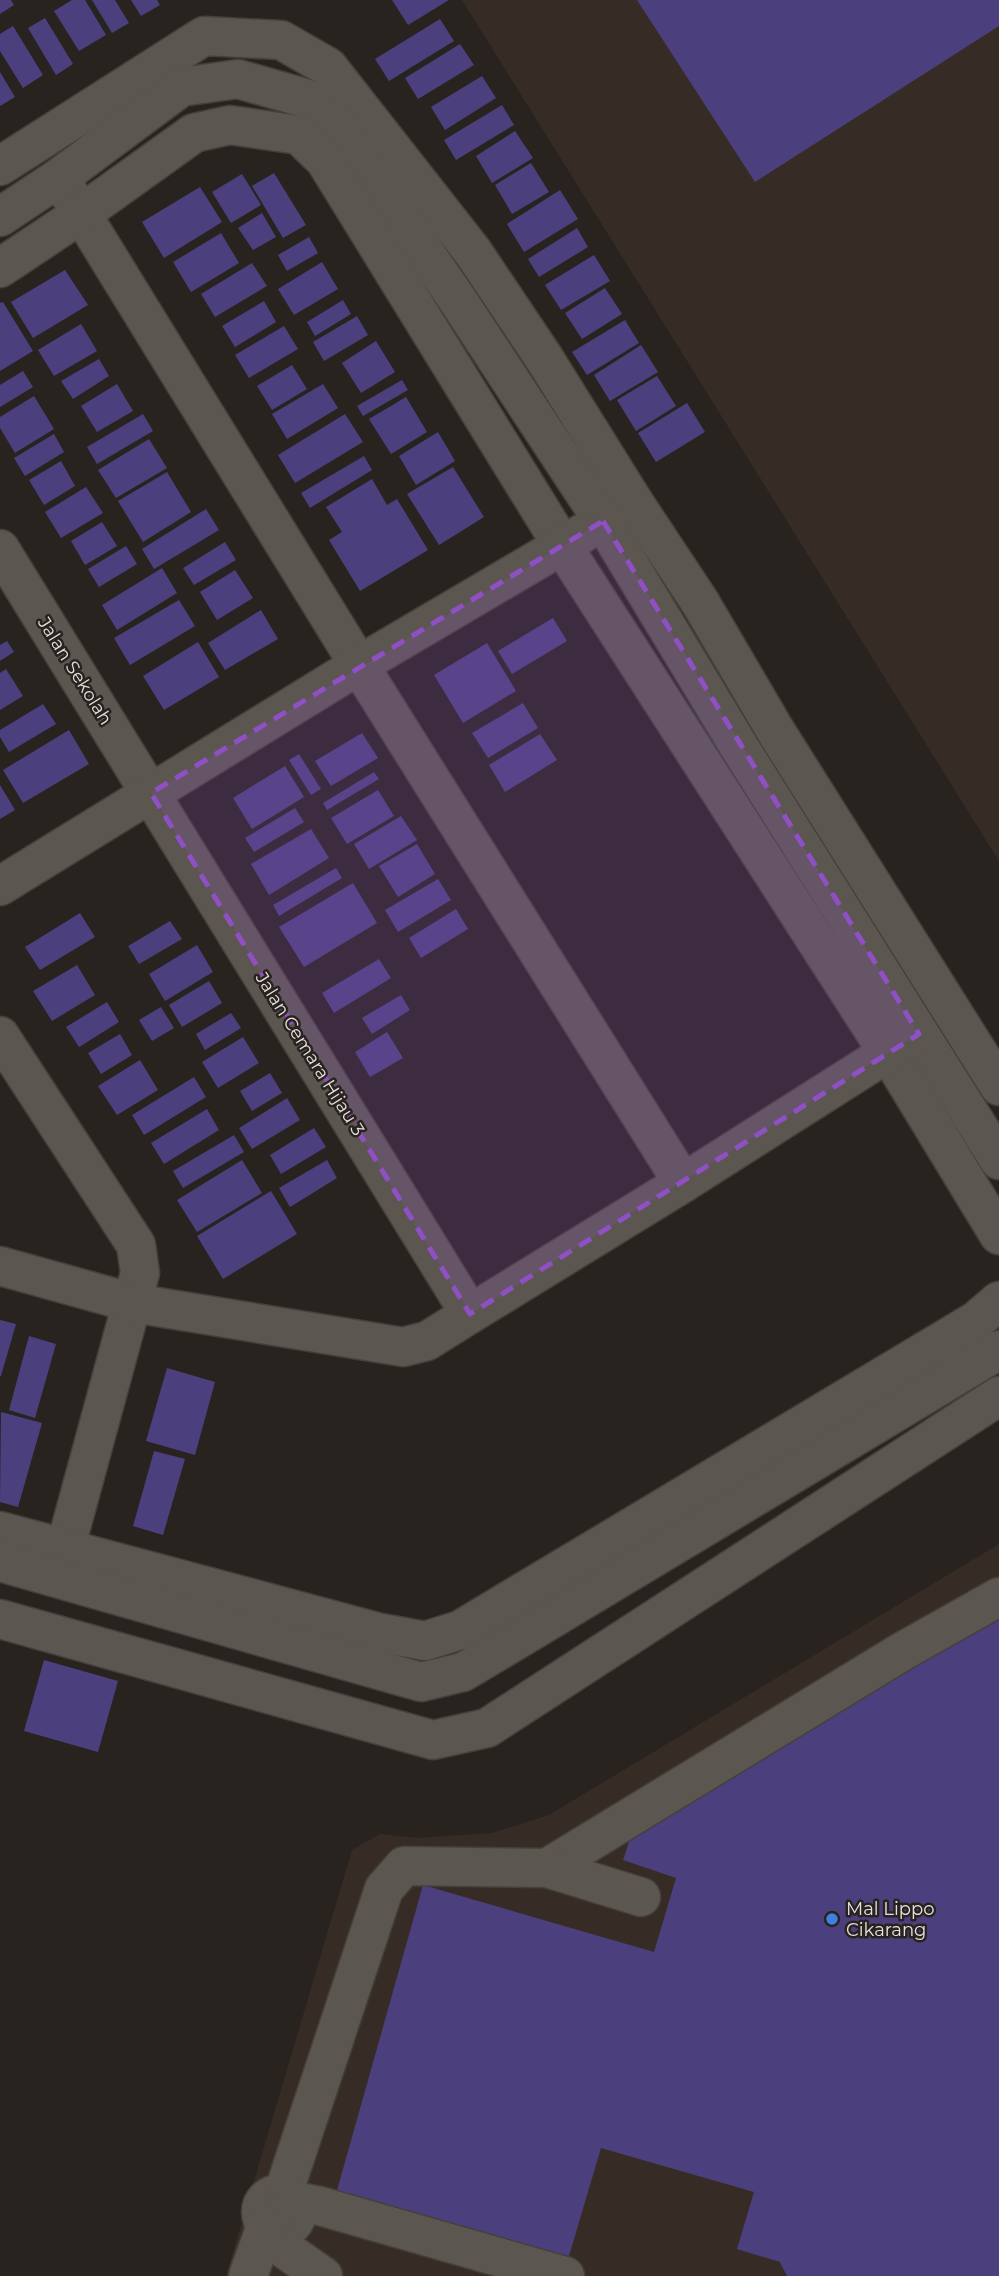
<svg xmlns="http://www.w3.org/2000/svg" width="999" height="2276" viewBox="0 0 999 2276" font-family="Montserrat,sans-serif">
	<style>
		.built { fill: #372c25 }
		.building { fill: #4b407d }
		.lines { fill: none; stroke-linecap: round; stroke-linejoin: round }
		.minor-casing { stroke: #44403c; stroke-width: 41 }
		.minor { stroke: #5c5651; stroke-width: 38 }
		.marked { fill: #9050c5; fill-opacity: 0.2; stroke: #9050c5; stroke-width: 5; stroke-dasharray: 14 9; stroke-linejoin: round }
		.shop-dot { fill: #3f7fe0; stroke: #292320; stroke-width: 2.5 }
		.labels { text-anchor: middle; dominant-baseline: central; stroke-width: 5; stroke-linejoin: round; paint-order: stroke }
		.street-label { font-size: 18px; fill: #e4e0de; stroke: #292320 }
		.poi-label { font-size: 18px; fill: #e4e0de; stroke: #292320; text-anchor: start }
	</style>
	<rect width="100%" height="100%" fill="#292320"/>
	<!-- built -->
	<g class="built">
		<polygon points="462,0 999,0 999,861"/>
		<polygon points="999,1544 999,2276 226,2276 352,1850 380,1834 417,1838 492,1833 549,1815"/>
	</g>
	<!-- building -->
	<g class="building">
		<polygon points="0,0 11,0 14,5 0,14"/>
		<polygon points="72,0 85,0 106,35 79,51 54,11"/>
		<polygon points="92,0 115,0 129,23 112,33"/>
		<polygon points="131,0 157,0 160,5 141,16"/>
		<polygon points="392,0 449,0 408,25"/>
		<polygon points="637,0 999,0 999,26 755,182"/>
		<polygon points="45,18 73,64 56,75 28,28"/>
		<polygon points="440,19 454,41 389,81 375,59"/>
		<polygon points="13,26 43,75 23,88 0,51 0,34"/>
		<polygon points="460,44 474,65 418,99 405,78"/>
		<polygon points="0,72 15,97 0,106"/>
		<polygon points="482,76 496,98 445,130 431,107"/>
		<polygon points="502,105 514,125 456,160 444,140"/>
		<polygon points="515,131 533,158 492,183 476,156"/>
		<polygon points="531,163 549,192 512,214 495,185"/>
		<polygon points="274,173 306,225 283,238 252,186"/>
		<polygon points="242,174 261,205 231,223 212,192"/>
		<polygon points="200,187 222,222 164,258 142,222"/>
		<polygon points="560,190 578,219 524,252 507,224"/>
		<polygon points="262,213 276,237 253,250 238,228"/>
		<polygon points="577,228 588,247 539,277 528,259"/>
		<polygon points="221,233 239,263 191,292 173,262"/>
		<polygon points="309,237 318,253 287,271 278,255"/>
		<polygon points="594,255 610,281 561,310 545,285"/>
		<polygon points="322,262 338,289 294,315 278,289"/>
		<polygon points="252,263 267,286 215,317 201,294"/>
		<polygon points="65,270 88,305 33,338 11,302"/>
		<polygon points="605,288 622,314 582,339 565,313"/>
		<polygon points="343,300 351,314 315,336 307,322"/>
		<polygon points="264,301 276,322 235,347 222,326"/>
		<polygon points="3,302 33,351 0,371 0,303"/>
		<polygon points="357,316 368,335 324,361 313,342"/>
		<polygon points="625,320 639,343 587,375 572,352"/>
		<polygon points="81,324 97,351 54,376 38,350"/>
		<polygon points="284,326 298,349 249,378 235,355"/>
		<polygon points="376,341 395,372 361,393 342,363"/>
		<polygon points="641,345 658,372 610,401 594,375"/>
		<polygon points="99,359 109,376 73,399 61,381"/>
		<polygon points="292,365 307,389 272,410 257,386"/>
		<polygon points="23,371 33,387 0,407 0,385"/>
		<polygon points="657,376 676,406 636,431 617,400"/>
		<polygon points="402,380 408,390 363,416 357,406"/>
		<polygon points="117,384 133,411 97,432 81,406"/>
		<polygon points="323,384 338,408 287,439 272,414"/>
		<polygon points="34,396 54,429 15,453 0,428 0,417"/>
		<polygon points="406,397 427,432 391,454 369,419"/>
		<polygon points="687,403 705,432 656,462 638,433"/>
		<polygon points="143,414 153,431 97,464 87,447"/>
		<polygon points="345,414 363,442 295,483 278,455"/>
		<polygon points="438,432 455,461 416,485 399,456"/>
		<polygon points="54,434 64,452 25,476 14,458"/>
		<polygon points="149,439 167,468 116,498 98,470"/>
		<polygon points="364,456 372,470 310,508 301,493"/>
		<polygon points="61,461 75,486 44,505 29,480"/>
		<polygon points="453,467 484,517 439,545 407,494"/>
		<polygon points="167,472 191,512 143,542 118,501"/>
		<polygon points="372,479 387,505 397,499 428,550 360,591 329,540 342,532 326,507"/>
		<polygon points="86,487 103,513 61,538 45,512"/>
		<polygon points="206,509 219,530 154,569 142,549"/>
		<polygon points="102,522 117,546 85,565 71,541"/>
		<polygon points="225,542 236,560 194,585 183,568"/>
		<polygon points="126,546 137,564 99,587 88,569"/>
		<polygon points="162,568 177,593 117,630 102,605"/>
		<polygon points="235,570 253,598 217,620 200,592"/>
		<polygon points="179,600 195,626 130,665 114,638"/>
		<polygon points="261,610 278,639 225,670 208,643"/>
		<polygon points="553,618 567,641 512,674 498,651"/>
		<polygon points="7,641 14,652 0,661 0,645"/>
		<polygon points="198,642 219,677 164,710 143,676"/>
		<polygon points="487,643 516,691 463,723 434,675"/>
		<polygon points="6,669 23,696 0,710 0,673"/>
		<polygon points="523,703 538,728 488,758 472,733"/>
		<polygon points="43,704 56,724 9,752 0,737 0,730"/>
		<polygon points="69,730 89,764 23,803 3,770"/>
		<polygon points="362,733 378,758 331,786 315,761"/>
		<polygon points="540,734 557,760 505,792 489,765"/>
		<polygon points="299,754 321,789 311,795 289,760"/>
		<polygon points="285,766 304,797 252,829 233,798"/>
		<polygon points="374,772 379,779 327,810 323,803"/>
		<polygon points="0,785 15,810 0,819"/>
		<polygon points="378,790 394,816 347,844 331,818"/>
		<polygon points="295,808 304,822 254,852 245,838"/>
		<polygon points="401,816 417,840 369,869 354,844"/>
		<polygon points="311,829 329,858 269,895 251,864"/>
		<polygon points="417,844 435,874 398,897 379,866"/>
		<polygon points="336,868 342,878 279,916 273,905"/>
		<polygon points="438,879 451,900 398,932 385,910"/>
		<polygon points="353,883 377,923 304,967 279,927"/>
		<polygon points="456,909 468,929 421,958 409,938"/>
		<polygon points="80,913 95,937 40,970 25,947"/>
		<polygon points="170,921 182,939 139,964 128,946"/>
		<polygon points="197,945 213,972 165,1001 149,974"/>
		<polygon points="379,959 391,978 334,1013 322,993"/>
		<polygon points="77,965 95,995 52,1021 33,991"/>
		<polygon points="209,981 222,1003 182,1027 169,1005"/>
		<polygon points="401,995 410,1010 372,1034 362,1018"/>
		<polygon points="107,1002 119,1022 79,1047 66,1027"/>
		<polygon points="161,1007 174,1028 152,1041 139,1020"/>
		<polygon points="231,1013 241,1028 205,1050 196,1034"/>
		<polygon points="387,1032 403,1058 370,1077 355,1052"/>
		<polygon points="120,1034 132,1055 101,1074 88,1053"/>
		<polygon points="243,1037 259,1063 218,1088 202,1062"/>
		<polygon points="140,1060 158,1090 117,1115 98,1086"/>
		<polygon points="270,1073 282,1093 252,1111 240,1091"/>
		<polygon points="194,1077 206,1097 144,1135 132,1115"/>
		<polygon points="287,1098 300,1120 252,1149 239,1128"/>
		<polygon points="207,1109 219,1130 164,1164 151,1143"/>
		<polygon points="314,1128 326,1147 281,1174 270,1155"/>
		<polygon points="234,1135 244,1152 183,1188 173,1171"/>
		<polygon points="242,1160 262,1193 197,1232 177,1200"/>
		<polygon points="327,1160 337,1178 290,1207 279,1188"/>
		<polygon points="271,1191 297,1234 223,1279 197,1236"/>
		<polygon points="0,1320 16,1324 1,1376 0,1376"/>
		<polygon points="29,1336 56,1344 35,1418 9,1410"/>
		<polygon points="167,1368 215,1382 195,1455 146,1441"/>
		<polygon points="1,1412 42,1423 18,1507 0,1502"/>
		<polygon points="154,1451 185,1459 163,1535 133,1526"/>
		<polygon points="999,1620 999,2276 787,2276 780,2262 737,2249 754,2192 601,2148 566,2266 334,2201 423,1885 654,1952 676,1878 623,1860 636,1821"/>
		<polygon points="44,1660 118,1681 98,1752 24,1731"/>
	</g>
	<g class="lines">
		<!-- minor casing -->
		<g class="minor-casing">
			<g id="minor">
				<polyline points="0,166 204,36 281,40 328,67 473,252 544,358 635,504 700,602 775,730 999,1086"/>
				<polyline points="68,192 359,665 683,1183"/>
				<polyline points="0,217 60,177 181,87 238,79 308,99 338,127 455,296 603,521 740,748 999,1160"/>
				<polyline points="0,268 81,214 194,133 230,125 299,135 325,160 562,545 889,1054 999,1235"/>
				<polyline points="0,549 470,1314"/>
				<polyline points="0,886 359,665 583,533"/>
				<polyline points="0,1036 136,1245 140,1273 58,1575"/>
				<polyline points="0,1266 133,1303 403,1347 427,1341 470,1314 683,1183 908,1040"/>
				<polyline points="0,1531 381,1633 425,1641 460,1630 977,1320 999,1301"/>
				<polyline points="0,1562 421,1682 463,1672 999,1350"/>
				<polyline points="0,1619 433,1740 487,1728 999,1396"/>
				<polyline points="547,1868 903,1651 999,1597"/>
				<circle cx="279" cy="2212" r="18"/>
				<polyline points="283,2194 384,1889 404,1866 547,1868 641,1897"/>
				<polyline points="294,2201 320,2206 565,2276"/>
				<polyline points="263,2234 323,2276"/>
				<polyline points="248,2276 266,2226"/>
			</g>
		</g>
		<!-- minor -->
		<use href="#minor" class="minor"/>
	</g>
	<!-- marked area -->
	<path class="marked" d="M603 521 919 1034 470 1314 151 793Z"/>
	<!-- markers -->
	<circle class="shop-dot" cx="832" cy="1919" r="7"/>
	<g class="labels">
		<!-- street labels -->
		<g class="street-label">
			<text transform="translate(75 671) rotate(58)">Jalan Sekolah</text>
			<text transform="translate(310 1054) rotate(58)">Jalan Cemara Hijau 3</text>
		</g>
		<!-- poi labels -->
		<g class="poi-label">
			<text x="846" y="1909">Mal Lippo<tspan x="846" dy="21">Cikarang</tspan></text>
		</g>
	</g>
</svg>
